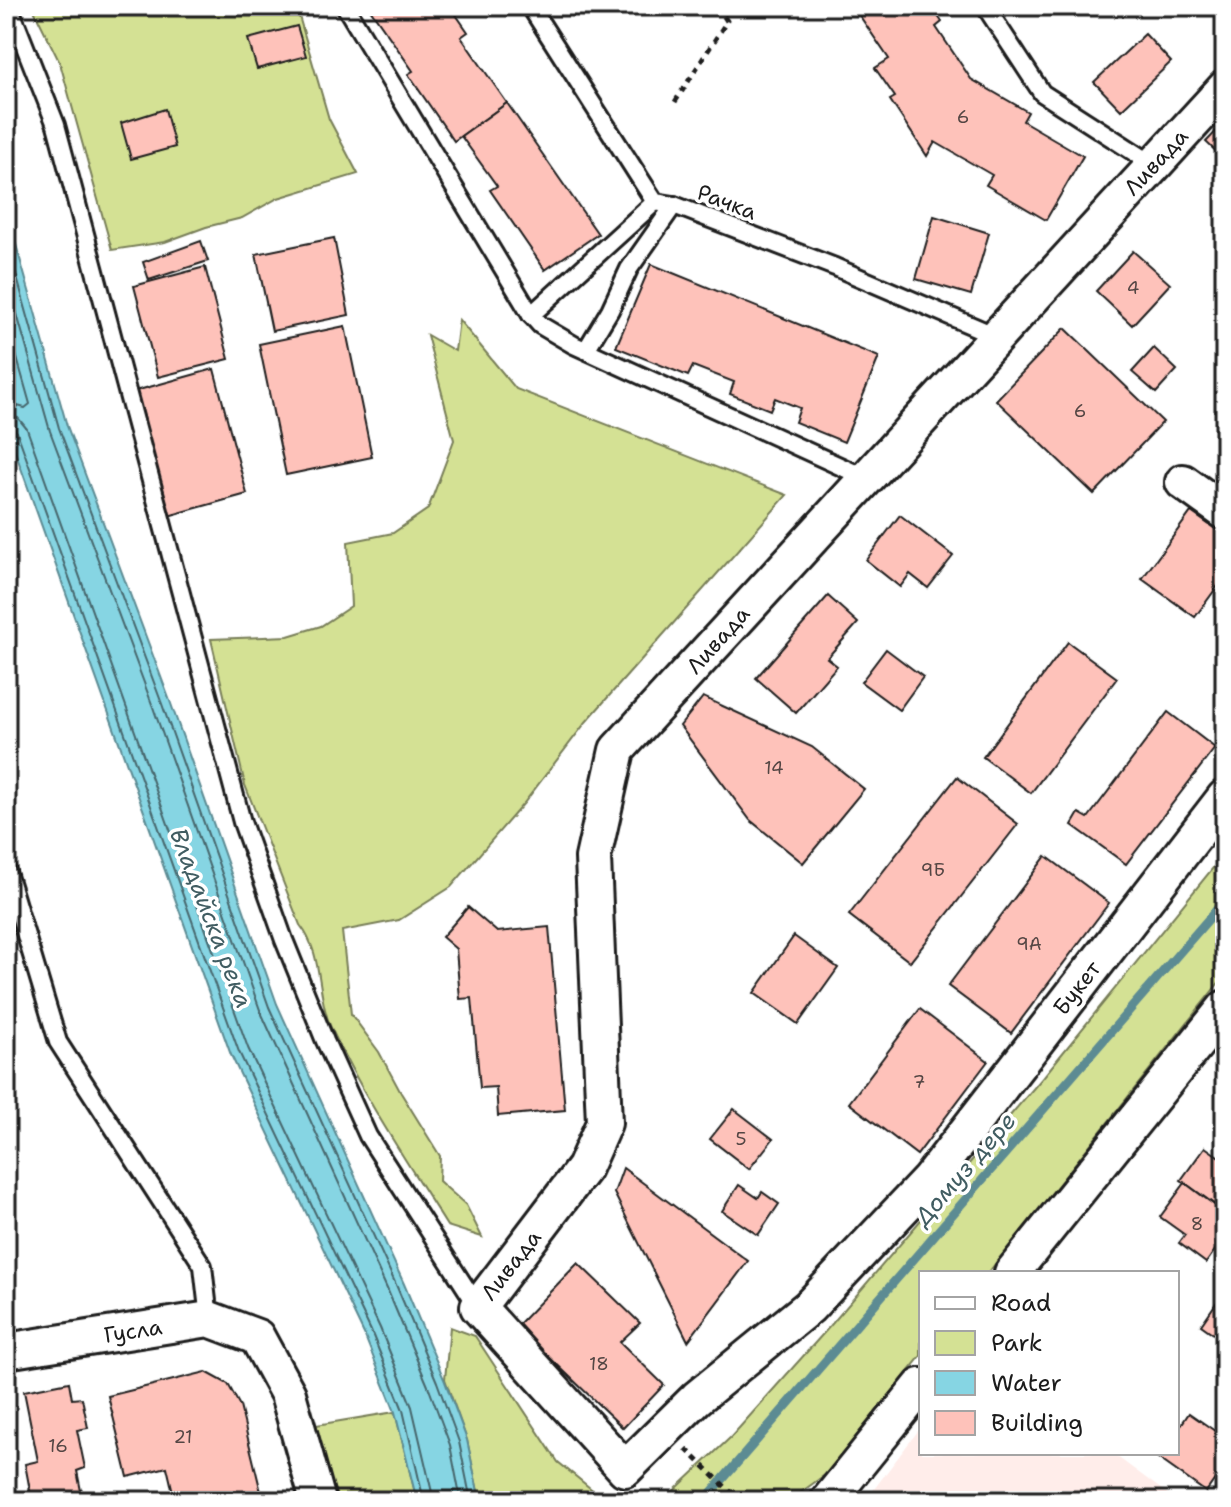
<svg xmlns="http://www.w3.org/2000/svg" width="1231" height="1507" viewBox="0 0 1231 1507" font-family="'Shantell Sans',sans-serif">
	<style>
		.built { fill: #ffedea }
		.green { fill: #d4e194; stroke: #787e58; stroke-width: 2 }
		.water { fill: #86d5e3; stroke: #5c8b93; stroke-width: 2 }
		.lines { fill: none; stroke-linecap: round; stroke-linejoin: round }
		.shore { stroke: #46666c; stroke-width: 2 }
		.stream { stroke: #5c8b93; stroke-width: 9 }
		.building { fill: #fec2ba; stroke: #1c1c1c; stroke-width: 2 }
		.lane-casing { stroke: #1c1c1c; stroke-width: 22 }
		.street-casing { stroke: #1c1c1c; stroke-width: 40 }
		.path { stroke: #1c1c1c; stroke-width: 5; stroke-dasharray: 6 6; stroke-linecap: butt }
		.lane { stroke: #fff; stroke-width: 16 }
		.street { stroke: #fff; stroke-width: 34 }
		.labels { text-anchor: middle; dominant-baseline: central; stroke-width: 7; stroke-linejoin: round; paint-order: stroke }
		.number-label { font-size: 18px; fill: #544644 }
		.street-label { font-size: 22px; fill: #1c1c1c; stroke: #fff }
		.water-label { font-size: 24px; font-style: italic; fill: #415d62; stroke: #fff }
	</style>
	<rect width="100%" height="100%" fill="#fff"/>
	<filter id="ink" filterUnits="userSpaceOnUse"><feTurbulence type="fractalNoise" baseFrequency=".0125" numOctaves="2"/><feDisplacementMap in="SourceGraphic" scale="16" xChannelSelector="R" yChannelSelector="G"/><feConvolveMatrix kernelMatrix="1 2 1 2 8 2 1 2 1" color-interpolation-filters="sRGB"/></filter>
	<g filter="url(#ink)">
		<!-- built -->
		<polygon class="built" points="921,1427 921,1453 1112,1453 1177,1501 865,1501"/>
		<!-- green -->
		<g class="green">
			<polygon points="32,6 296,6 329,119 358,174 278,198 242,218 206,227 165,242 112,250 60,63"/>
			<path d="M459 320 516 389 787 495 586 722 524 803 451 887 399 920 342 931 351 1014 379 1052 401 1093 440 1156 439 1181 466 1205 482 1237 447 1226C407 1162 364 1098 332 1030 316 996 324 955 300 925L245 785 211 639 288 636 321 626 351 606 348 542 393 533 428 509 454 440 427 335 455 351Z"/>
			<polygon points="1225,853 1225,975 988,1273 921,1273 921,1356 826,1474 789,1501 663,1501 731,1437 831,1325 1044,1076"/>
			<polygon points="450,1327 475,1336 558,1462 606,1501 480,1501 467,1440 445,1379"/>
			<polygon points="395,1412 417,1501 336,1501 316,1425"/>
		</g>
		<!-- water -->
		<polygon class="water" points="6,209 67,426 170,701 277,1004 404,1284 444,1379 467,1440 480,1501 417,1501 395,1412 364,1334 231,1055 16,454 6,421"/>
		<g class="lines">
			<!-- shore -->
			<g class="shore">
				<polyline points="6,238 59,428 162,704 269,1007 397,1287 437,1382 459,1442 471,1501"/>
				<polyline points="6,275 50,431 153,707 260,1010 388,1291 428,1386 450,1445 461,1501"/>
				<polyline points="6,319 30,404 25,408 6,403"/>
				<polyline points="6,415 18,418 27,429 248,1048 380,1328 412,1407 434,1501"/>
				<polyline points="6,425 13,427 17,432 239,1052 371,1331 403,1410 424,1501"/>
			</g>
			<!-- stream -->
			<polyline class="stream" points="704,1501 1225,900"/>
		</g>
		<!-- building -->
		<g class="building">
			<polygon points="368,6 450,6 468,32 461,37 507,103 454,141 408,74 413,71"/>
			<polygon points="853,6 931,6 942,22 936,27 971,79 1028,112 1023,121 1083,156 1046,220 986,185 992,175 935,142 927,156 890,100 895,97 875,68 889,59"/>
			<polygon points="297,26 306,56 257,69 248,39"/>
			<polygon points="1145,34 1171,62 1121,110 1094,82"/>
			<polygon points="507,103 598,234 545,270 490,190 497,186 461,136"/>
			<polygon points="165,109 175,147 131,159 121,123"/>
			<polygon points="1225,122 1225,160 1206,142"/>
			<polygon points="934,216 989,233 971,295 916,279"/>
			<polygon points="334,238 349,315 272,331 256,254"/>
			<polygon points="201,241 208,261 149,280 143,262"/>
			<polygon points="1133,251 1170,284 1132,325 1096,291"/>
			<polygon points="651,264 879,357 844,442 795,422 800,408 775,398 770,410 730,394 734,382 693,366 688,376 616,347"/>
			<polygon points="205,267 229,359 158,377 134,286"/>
			<polygon points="345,326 372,457 286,475 259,344"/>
			<polygon points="1065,328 1163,422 1094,494 996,400"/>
			<polygon points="1154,348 1177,370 1156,393 1132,372"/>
			<polygon points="214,369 247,494 168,516 135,391"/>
			<polygon points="1191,512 1225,536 1225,576 1195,617 1142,579"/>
			<polygon points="900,515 953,556 928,588 910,574 900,587 866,560"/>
			<polygon points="828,596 858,623 827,658 837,666 796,713 756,678"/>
			<polygon points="1068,642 1117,678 1031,793 983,757"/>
			<polygon points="886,649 923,677 899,710 861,682"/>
			<polygon points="703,697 812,747 864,789 803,863 750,820 680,726"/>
			<polygon points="1168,712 1215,748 1126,864 1072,825 1079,813 1088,818"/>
			<polygon points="957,777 1018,824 910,962 849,915"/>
			<polygon points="1046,856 1109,903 1011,1033 948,986"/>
			<polygon points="468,907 497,932 549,927 565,1110 498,1116 496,1087 480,1088 472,998 460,999 456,949 442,937"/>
			<polygon points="794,936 838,968 798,1024 754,993"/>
			<polygon points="920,1009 988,1061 917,1155 849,1103"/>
			<polygon points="734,1109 773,1139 749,1169 710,1139"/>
			<polygon points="1205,1147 1225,1161 1225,1212 1181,1180"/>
			<polygon points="623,1168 748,1261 688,1341 614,1193"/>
			<polygon points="1185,1183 1225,1213 1225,1231 1221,1233 1225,1236 1206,1263 1179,1243 1185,1235 1160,1217"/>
			<polygon points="739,1185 758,1198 762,1192 779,1204 758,1235 722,1211"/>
			<polygon points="578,1263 640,1323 620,1342 664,1385 623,1428 517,1326"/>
			<polygon points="1223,1293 1225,1295 1225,1342 1201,1325"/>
			<polygon points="206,1372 228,1384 240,1406 261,1492 224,1501 175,1501 167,1467 128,1477 108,1396"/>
			<polygon points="69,1382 72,1399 82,1398 88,1428 77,1430 85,1468 77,1471 83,1501 32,1501 25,1464 38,1461 24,1391"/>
			<polygon points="1189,1413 1225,1438 1225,1465 1206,1492 1158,1458 1161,1453 1177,1453 1177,1431"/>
		</g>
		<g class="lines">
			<!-- lane casing -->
			<g class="lane-casing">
				<g id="lane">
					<polyline points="9,6 56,125 242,822 284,940 325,1041 368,1136 478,1307"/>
					<polyline points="345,6 531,315 540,325 574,345 866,478"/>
					<polyline points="530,6 655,202 674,205 835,267 996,336"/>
					<polyline points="985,6 1042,93 1154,165"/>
					<polyline points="531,315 655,202"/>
					<polyline points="586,350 610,310 629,269 674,205"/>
					<polyline points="6,869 58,1042 203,1266 209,1319"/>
				</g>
			</g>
			<!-- street casing -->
			<g class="street-casing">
				<g id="street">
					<polyline points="1225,88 617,750 593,858 604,1123 584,1168 478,1307 625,1469 697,1398 809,1307 929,1180 1225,797"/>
					<polyline points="1183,482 1225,512"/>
					<polyline points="1012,1273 1225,1008"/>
					<polyline points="6,1351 209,1319 257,1337 288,1394 318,1501"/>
					<polyline points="828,1501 921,1386"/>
				</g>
			</g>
			<!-- path -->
			<g class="path">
				<polyline points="675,102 727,21 717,6"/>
				<polyline points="686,1449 740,1501"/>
			</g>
			<!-- lane -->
			<use href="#lane" class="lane"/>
			<!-- street -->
			<use href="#street" class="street"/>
		</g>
	</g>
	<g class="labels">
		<!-- number labels -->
		<g class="number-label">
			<text x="963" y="117">6</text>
			<text x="1133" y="288">4</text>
			<text x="1080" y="411">6</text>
			<text x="774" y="768">14</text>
			<text x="933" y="870">9Б</text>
			<text x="1029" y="944">9А</text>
			<text x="919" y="1082">7</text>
			<text x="741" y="1139">5</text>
			<text x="1197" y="1224">8</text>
			<text x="599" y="1364">18</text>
			<text x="183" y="1437">21</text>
			<text x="58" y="1446">16</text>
		</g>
		<!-- street labels -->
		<g class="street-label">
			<text transform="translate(1156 162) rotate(-47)">Ливада</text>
			<text transform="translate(727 202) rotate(21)">Рачка</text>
			<text transform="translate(718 640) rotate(-48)">Ливада</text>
			<text transform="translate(1077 988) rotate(-52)">Букет</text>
			<text transform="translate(511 1265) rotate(-52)">Ливада</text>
			<text transform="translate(133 1331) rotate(-9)">Гусла</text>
		</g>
		<!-- water labels -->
		<g class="water-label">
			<text transform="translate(211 918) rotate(69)">Владайска река</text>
			<text transform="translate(965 1169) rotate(-49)">Домуз дере</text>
		</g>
	</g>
	<!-- margin -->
	<rect width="1231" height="1507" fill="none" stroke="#fff" stroke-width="32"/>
	<rect x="16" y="16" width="1199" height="1475" fill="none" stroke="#1c1c1c" stroke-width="3" filter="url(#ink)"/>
	<!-- legend -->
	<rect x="919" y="1271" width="260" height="184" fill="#ffffff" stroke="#a4a4a4" stroke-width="2"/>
	<rect x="935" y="1297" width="40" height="12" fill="#ffffff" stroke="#a4a4a4" stroke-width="2"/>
	<text x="991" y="1311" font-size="24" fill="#1c1c1c">Road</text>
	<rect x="935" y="1331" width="40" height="24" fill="#d4e194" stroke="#a4a4a4" stroke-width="2"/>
	<text x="991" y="1351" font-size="24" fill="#1c1c1c">Park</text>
	<rect x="935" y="1371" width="40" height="24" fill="#86d5e3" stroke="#a4a4a4" stroke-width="2"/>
	<text x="991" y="1391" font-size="24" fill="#1c1c1c">Water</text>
	<rect x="935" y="1411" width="40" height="24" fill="#fec2ba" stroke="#a4a4a4" stroke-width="2"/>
	<text x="991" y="1431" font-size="24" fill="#1c1c1c">Building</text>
</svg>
